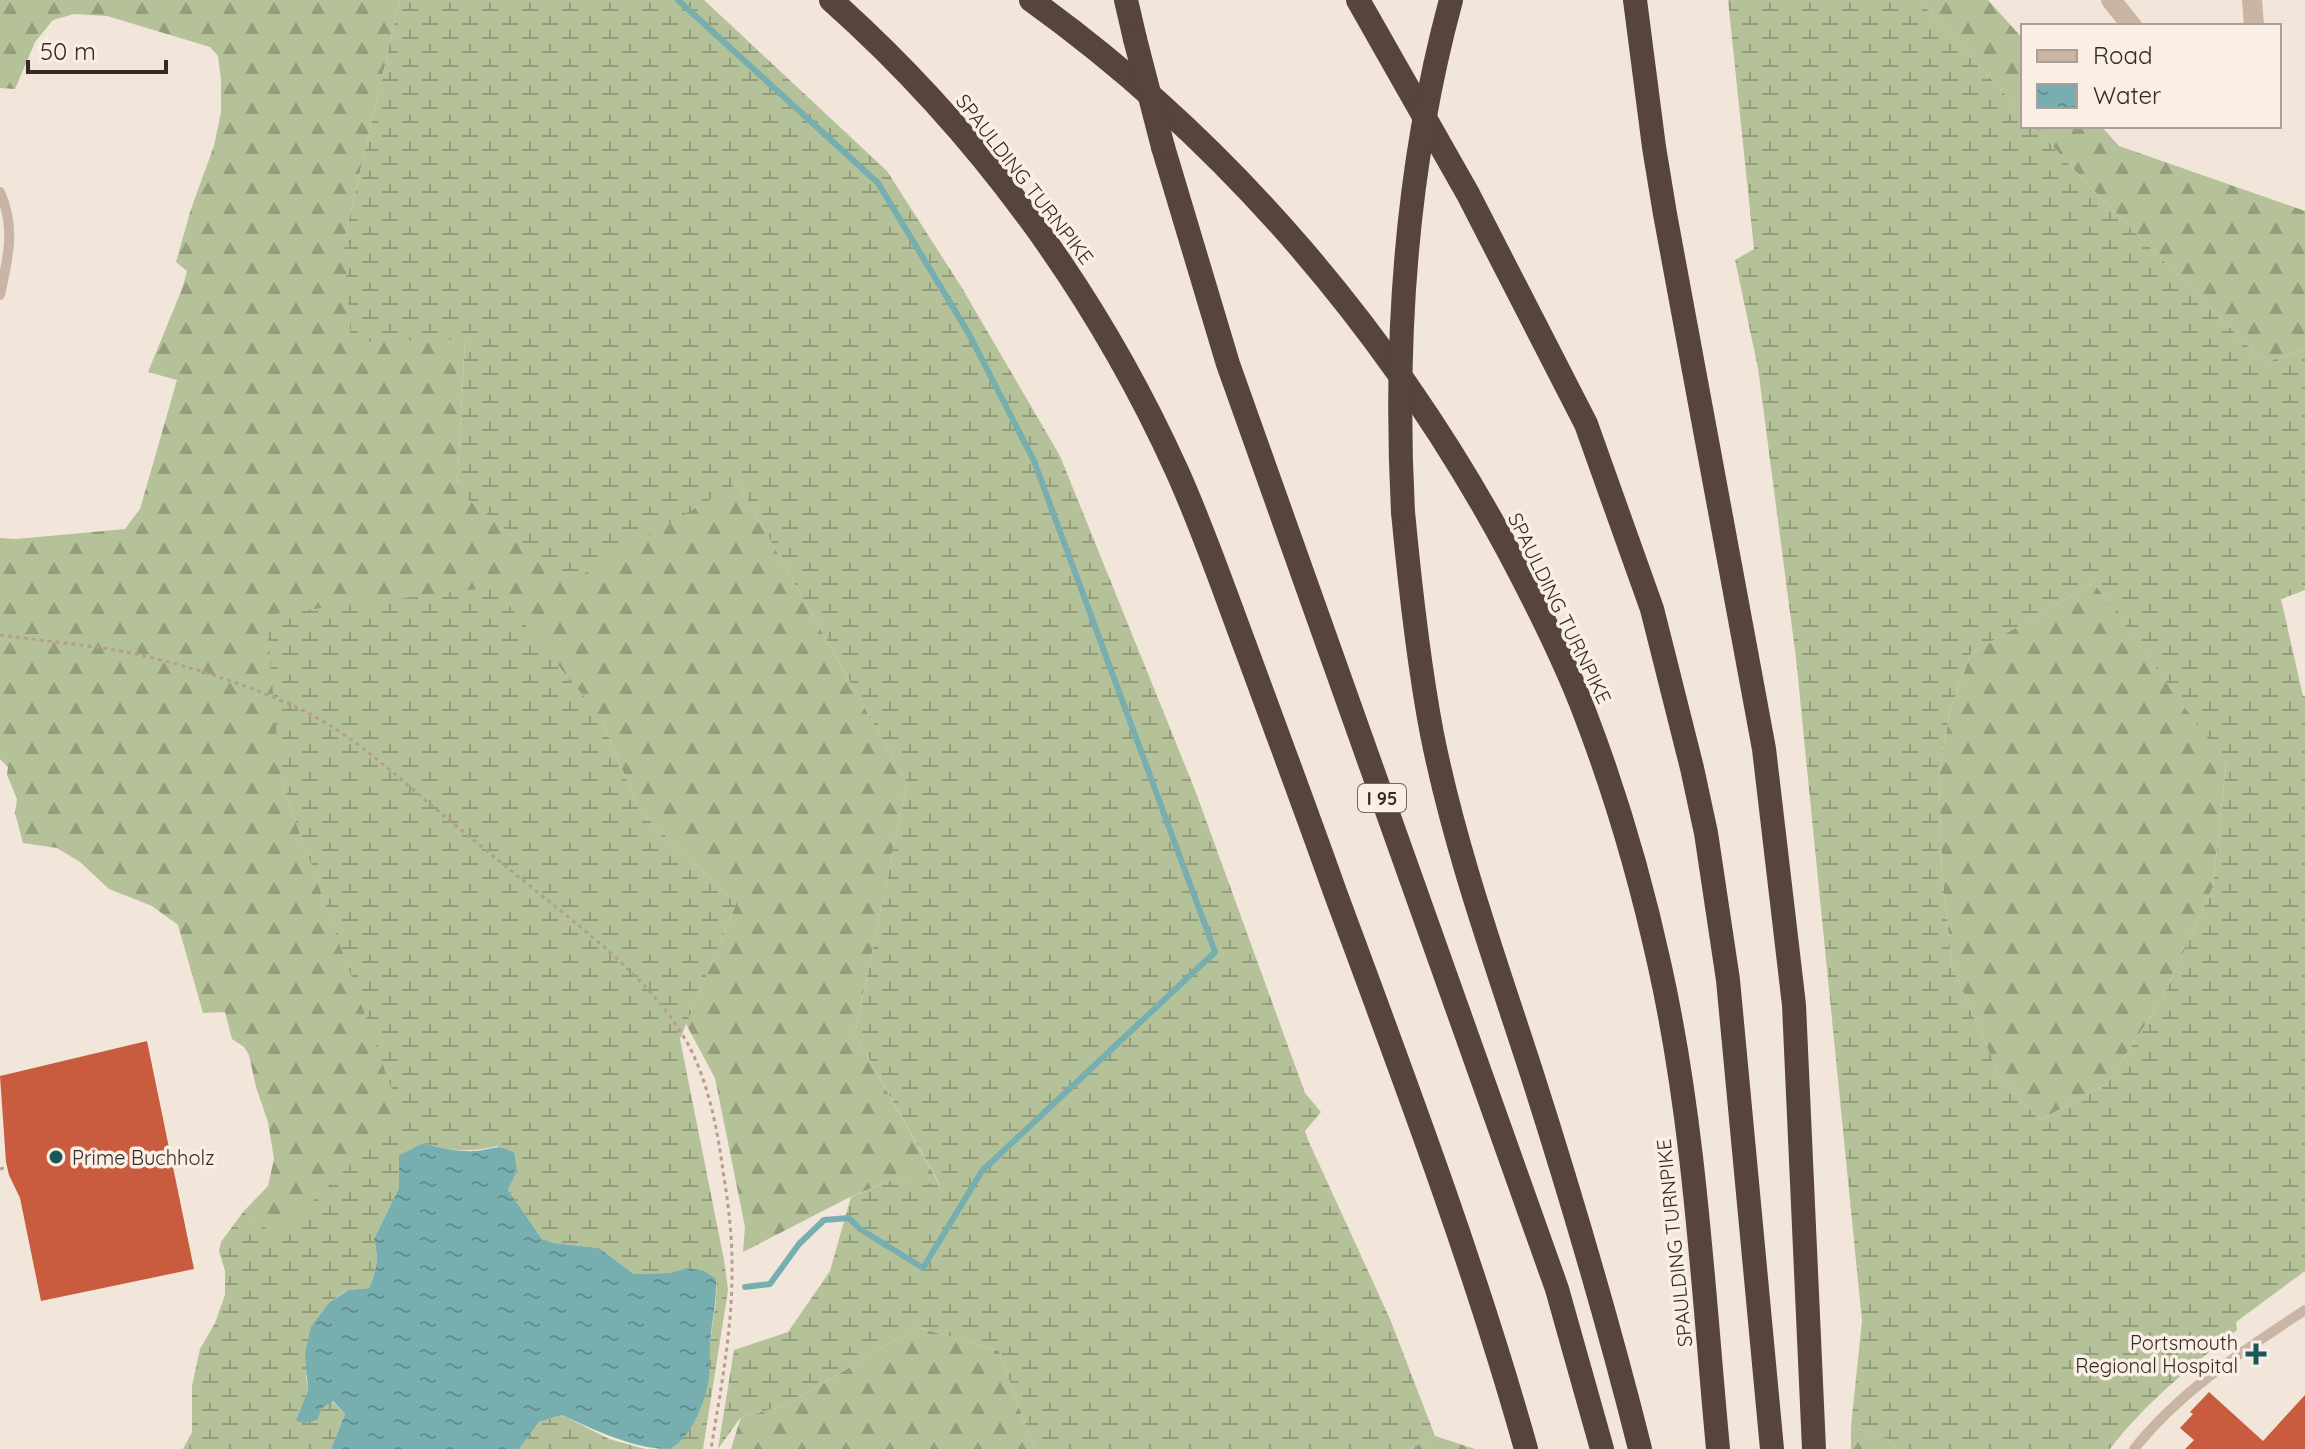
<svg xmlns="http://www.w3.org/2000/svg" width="2305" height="1449" viewBox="0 0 2305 1449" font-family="Quicksand,sans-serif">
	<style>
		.forest { fill: url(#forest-firs) }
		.wetland { fill: url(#wetland-marsh); fill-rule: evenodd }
		.water { fill: url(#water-ripples) }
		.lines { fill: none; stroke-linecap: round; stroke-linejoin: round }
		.stream { stroke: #77afb0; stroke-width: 6 }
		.building { fill: #c95b3f }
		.path { stroke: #b69e8f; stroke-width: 3; stroke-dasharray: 4 4; stroke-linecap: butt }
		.lane { stroke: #cab4a4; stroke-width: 10 }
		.street { stroke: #cab4a4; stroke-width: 20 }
		.highway { stroke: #57443d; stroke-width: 24 }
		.highway-bridge { stroke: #57443d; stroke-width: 24 }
		.poi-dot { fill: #1b5658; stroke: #faefe5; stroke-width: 3 }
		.labels { text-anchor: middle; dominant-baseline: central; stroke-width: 7; stroke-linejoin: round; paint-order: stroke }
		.shield { fill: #faefe5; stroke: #70655f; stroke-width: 2 }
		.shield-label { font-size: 18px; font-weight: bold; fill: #352a26 }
		.street-label { font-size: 20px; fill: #352a26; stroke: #faefe5 }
		.poi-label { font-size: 20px; fill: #352a26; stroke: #faefe5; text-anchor: start }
	</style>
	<defs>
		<pattern id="forest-firs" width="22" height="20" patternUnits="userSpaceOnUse" patternTransform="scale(2)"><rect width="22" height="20" fill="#b5c198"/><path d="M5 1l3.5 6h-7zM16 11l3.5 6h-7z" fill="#949d7c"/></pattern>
		<pattern id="wetland-marsh" width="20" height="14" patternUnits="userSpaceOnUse" patternTransform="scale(2)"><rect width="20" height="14" fill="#b5c198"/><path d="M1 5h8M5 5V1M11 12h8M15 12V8" fill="none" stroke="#949d7c"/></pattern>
		<pattern id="water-ripples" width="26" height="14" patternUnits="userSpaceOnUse" patternTransform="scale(2)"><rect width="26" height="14" fill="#77afb0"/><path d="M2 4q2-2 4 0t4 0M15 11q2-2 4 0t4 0" fill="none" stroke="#628f8f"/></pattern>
	</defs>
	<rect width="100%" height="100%" fill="#f2e5d9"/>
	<!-- forest -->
	<g class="forest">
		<polygon points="0,0 400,0 344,241 465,339 457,491 738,483 907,783 855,1034 940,1186 897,1178 850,1197 743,1252 745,1227 715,1078 686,1024 736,904 639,810 600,716 281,781 402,1116 277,1237 243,1212 268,1186 274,1159 268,1122 256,1087 249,1055 244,1047 232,1039 225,1012 203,1013 178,925 152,906 109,889 80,862 57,848 23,843 15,813 17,799 7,775 8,767 0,759 0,538 16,539 125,529 140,509 177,380 148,372 182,289 187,271 176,262 191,209 214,146 221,112 221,80 218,56 210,47 107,16 74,14 53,20 35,42 15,89 0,88"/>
		<polygon points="1919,0 1988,0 2023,39 2023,114"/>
		<polygon points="2034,126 2101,126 2119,146 2305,211 2305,349 2265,363 2091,188"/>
		<polygon points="2094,583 2226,763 2213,887 2165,994 2107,1084 2040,1120 1999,1075 1952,966 1942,875 1939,775 1950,711 1971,653"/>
		<polygon points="917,1327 999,1351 1034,1449 731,1449 741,1417 785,1406"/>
		<polygon points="1851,1426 1887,1439 1899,1449 1851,1449"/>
		<polygon points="1435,1436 1475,1449 1410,1449"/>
	</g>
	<!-- wetland -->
	<g class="wetland">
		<polygon points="400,0 704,0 887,171 962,288 1060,456 1195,790 1305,1093 1321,1112 1305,1131 1308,1140 1390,1319 1435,1436 1410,1449 1034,1449 999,1351 917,1327 785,1406 741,1417 718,1449 734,1350 788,1332 830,1271 851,1197 897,1178 940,1185 855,1034 907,783 738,483 572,581 457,491 465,339 351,342 344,241"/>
		<path d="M1728 0H1919L2023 114V126H2034L2091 188 2265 363 2305 349V590L2281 599 2303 696H2305V1271L2236 1322 2237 1330C2191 1366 2146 1402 2110 1449H1899L1887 1439 1851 1426 1862 1321 1796 658 1758 368 1735 260 1754 249ZM2094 583 2226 764 2213 887 2165 994 2107 1084 2040 1120 1999 1075 1952 966 1942 875 1939 775 1950 711 1971 653Z"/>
		<path d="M494 587 600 716 639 810 736 904 680 1039 724 1260 728 1290 703 1449H668C710 1422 706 1379 711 1336 713 1316 718 1298 716 1279L688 1268 670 1273 634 1274 599 1248 554 1243 542 1239 508 1190 517 1171 497 1146C468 1153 450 1151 423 1143L399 1155V1188L374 1239C379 1258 377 1270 369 1288L347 1290 329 1303 306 1377 308 1390 296 1420 332 1401 345 1414 331 1449H183L192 1432V1386L200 1349 215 1323 225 1295V1271L219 1251 221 1242 243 1212 277 1236 401 1115 281 781 266 615Z"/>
		<polygon points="562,1415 609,1439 645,1449 519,1449 539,1422"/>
	</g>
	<!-- water -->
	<path class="water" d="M423 1143C440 1148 457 1152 476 1151 497 1149 492 1144 514 1152L517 1171 508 1190 542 1239 554 1243 599 1248 634 1274 670 1273 687 1268 704 1271 716 1279C717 1298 713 1315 711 1334 709 1350 711 1368 708 1384 704 1404 689 1444 667 1449 634 1449 590 1428 562 1415L539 1422 519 1449H331L345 1414 333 1401 322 1408 317 1420 302 1423 296 1420 308 1390 305 1354 311 1327 329 1303 348 1290 369 1288C377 1270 379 1257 374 1239L399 1188V1155Z"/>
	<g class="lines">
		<!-- stream -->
		<polyline class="stream" points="678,0 878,183 969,334 1034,461 1215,952 982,1171 923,1268 860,1229 849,1218 824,1220 799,1244 770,1284 745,1287"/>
	</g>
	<!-- building -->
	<g class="building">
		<polygon points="147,1041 194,1269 41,1301 20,1198 9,1175 6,1162 0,1076"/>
		<polygon points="2209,1392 2263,1441 2305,1395 2305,1449 2185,1449 2194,1440 2180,1428 2193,1414 2190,1412"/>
	</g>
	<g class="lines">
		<!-- path -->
		<g class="path">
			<path d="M0 635C45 641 91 645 136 654 193 667 253 686 306 712 358 738 405 784 450 821 484 848 517 876 551 903 604 946 670 998 697 1063 711 1097 718 1134 723 1171 728 1202 732 1233 732 1264 733 1326 721 1388 711 1449"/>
			<polyline points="0,1169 7,1167"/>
		</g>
		<!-- lane -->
		<g class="lane">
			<path d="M0 192C16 229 8 257 0 295"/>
			<path d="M2134 1449C2181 1390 2243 1351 2305 1310"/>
		</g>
		<!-- street -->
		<g class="street">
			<polyline points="2111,0 2132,26"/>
			<polyline points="2252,0 2254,26"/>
		</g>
		<!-- highway -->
		<g class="highway">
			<path d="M831 0C978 131 1096 292 1177 471 1204 531 1225 593 1248 654 1277 733 1307 813 1335 892 1403 1076 1473 1260 1526 1449"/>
			<path d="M1031 0C1230 143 1393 336 1509 552 1536 603 1563 656 1584 711 1616 794 1641 880 1660 967 1695 1125 1703 1289 1718 1449"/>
			<polyline points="1126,0 1135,39"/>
			<polyline points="1358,0 1468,194 1586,424 1652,609 1692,768 1706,833 1728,980 1772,1449"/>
			<polyline points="1635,0 1654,147 1665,214 1764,749 1794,1005 1814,1449"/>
			<polyline points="1163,147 1228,364 1557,1289 1602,1449"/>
			<path d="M1403 512C1410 586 1418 661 1432 734 1455 849 1495 960 1531 1071 1571 1196 1608 1321 1640 1449"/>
		</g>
		<!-- highway-bridge -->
		<g class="highway-bridge">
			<polyline points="1135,39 1163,147"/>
			<path d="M1403 512C1394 341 1406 166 1451 0"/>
		</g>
	</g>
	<!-- markers -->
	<g class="poi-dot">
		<circle cx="56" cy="1157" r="8"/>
		<path d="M2252 1342h8v8h8v8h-8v8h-8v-8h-8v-8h8z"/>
	</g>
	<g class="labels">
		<!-- shield labels -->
		<rect class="shield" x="1358" y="784" width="48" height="28" rx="6"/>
		<g class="shield-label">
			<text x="1382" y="798">I 95</text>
		</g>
		<!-- street labels -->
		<g class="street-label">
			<text transform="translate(1025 179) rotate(52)">SPAULDING TURNPIKE</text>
			<text transform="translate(1560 608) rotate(64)">SPAULDING TURNPIKE</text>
			<text transform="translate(1674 1243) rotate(-96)">SPAULDING TURNPIKE</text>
		</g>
		<!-- poi labels -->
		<g class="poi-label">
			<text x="72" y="1157">Prime Buchholz</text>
			<text x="2238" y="1342" text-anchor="end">Portsmouth<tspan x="2238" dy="23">Regional Hospital</tspan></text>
		</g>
	</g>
	<!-- legend -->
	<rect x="2021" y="24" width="260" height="104" fill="#faefe5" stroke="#aba099" stroke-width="2"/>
	<rect x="2037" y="50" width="40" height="12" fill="#cab4a4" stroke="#aba099" stroke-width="2"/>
	<text x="2093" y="64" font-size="24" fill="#352a26">Road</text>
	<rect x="2037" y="84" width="40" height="24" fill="url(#water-ripples)" stroke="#aba099" stroke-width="2"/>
	<text x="2093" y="104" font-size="24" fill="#352a26">Water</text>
	<!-- scale -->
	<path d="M28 60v12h138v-12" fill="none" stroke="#352a26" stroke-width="4"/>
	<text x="40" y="60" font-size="24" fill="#352a26" stroke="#faefe5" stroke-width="6" paint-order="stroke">50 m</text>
</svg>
